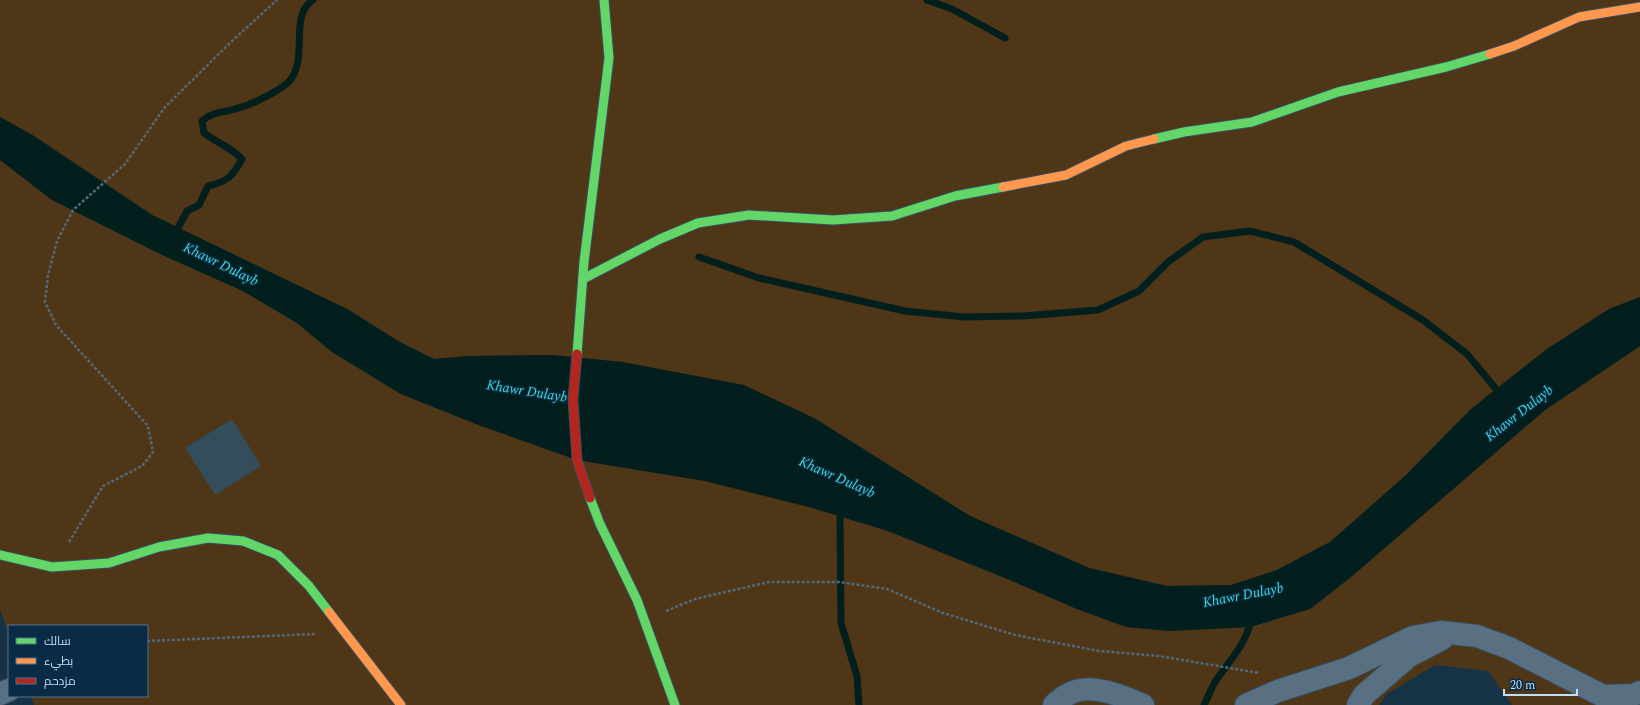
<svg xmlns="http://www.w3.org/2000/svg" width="1640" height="705" viewBox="0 0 1640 705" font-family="Spectral,Cairo,serif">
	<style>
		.green { fill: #4f3616 }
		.water { fill: #021f1e }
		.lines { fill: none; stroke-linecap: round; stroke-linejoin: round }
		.stream { stroke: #021f1e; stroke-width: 7 }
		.building { fill: #334d5b }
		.street-casing { stroke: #394e5f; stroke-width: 24 }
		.fast-casing { stroke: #394e5f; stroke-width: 11 }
		.slow-casing { stroke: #394e5f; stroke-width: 11 }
		.jam-casing { stroke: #394e5f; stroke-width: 11 }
		.path { stroke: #53697a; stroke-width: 2.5; stroke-dasharray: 3 2; stroke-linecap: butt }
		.street { stroke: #597083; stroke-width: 22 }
		.fast { stroke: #63d668; stroke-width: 9 }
		.slow { stroke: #ff974d; stroke-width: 9 }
		.jam { stroke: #b3261e; stroke-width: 9 }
		.labels { text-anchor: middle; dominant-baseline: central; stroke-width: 3; stroke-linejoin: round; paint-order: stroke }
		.water-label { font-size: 14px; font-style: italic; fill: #45d9cb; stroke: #092b45 }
	</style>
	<rect width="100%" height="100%" fill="#153246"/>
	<!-- green -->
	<g class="green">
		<polygon points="0,0 1640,0 1640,297 1609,309 1547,349 1496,389 1470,410 1405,476 1330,542 1277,570 1231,585 1167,586 1089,568 970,516 814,418 576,358 552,355 470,356 434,359 398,341 349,310 152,215 34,136 0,117"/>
		<polygon points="0,160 52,200 160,254 243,291 297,323 332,352 401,394 476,424 577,460 705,481 809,507 888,531 1005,578 1077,609 1126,627 1170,631 1250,627 1310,609 1351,577 1545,410 1640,346 1640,705 1512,705 1488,671 1435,665 1387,694 1379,705 34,705 31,696 147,696 147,626 9,626 9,634 0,609"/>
	</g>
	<!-- water -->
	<polygon class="water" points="0,117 34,136 152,215 349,310 398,341 434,359 470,356 552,355 623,362 744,385 814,418 970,516 1089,568 1167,586 1231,585 1277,570 1330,542 1405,476 1470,410 1496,389 1547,349 1609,309 1640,297 1640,346 1545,410 1351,577 1310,609 1250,627 1170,631 1126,627 1077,609 1005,578 888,531 809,507 705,481 577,460 476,424 401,394 332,352 297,323 243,291 160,254 52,200 0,160"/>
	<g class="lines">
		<!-- stream -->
		<g class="stream">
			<polyline points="927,0 952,9 1005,38"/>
			<path d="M176 235 178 228 187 211 199 205 208 186C227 182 233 176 242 159 231 147 217 143 204 133L202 121C213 111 224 113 238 108 251 105 284 89 291 79 308 56 289 15 313 0"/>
			<polyline points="699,257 759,278 905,311 964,317 1023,316 1098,310 1139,291 1168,262 1203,237 1250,231 1294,242 1423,320 1467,354 1496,389 1500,398"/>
			<polyline points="841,508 840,516 841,623 857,676 859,705"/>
			<path d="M1204 705C1208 697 1211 689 1215 682 1228 662 1247 644 1251 619"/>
		</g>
	</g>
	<!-- building -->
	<polygon class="building" points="232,419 261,466 215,495 185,448"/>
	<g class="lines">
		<!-- street casing -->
		<g class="street-casing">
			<g id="street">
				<polyline points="0,694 9,690"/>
				<path d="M1054 705C1058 701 1063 697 1069 694 1090 682 1123 696 1143 705"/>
				<polyline points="1246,705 1278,691 1349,668 1413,637 1441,632 1477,636 1509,648 1603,696 1633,695 1640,692"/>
				<polyline points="1358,705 1364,695 1409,656 1442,639"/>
			</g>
		</g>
		<!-- fast casing -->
		<g class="fast-casing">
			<g id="fast">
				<polyline points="1154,139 1184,132 1252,122 1338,92 1446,67 1490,54"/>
				<polyline points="583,279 660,239 698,223 749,215 833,220 892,216 955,196 1003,187"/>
				<polyline points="577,354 584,262 609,58 604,0"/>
				<polyline points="590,498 600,524 637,600 675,705"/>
				<polyline points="0,555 52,567 109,563 159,547 208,538 243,541 278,555 309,586 329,612"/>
			</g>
		</g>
		<!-- slow casing -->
		<g class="slow-casing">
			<g id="slow">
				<polyline points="1490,54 1514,46 1579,17 1640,7"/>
				<polyline points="1003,187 1066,175 1126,146 1154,139"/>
				<polyline points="329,612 401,705"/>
			</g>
		</g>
		<!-- jam casing -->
		<g class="jam-casing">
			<polyline id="jam" points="577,354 573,399 577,460 590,498"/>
		</g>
		<!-- path -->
		<g class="path">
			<polyline points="69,542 103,486 142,466 153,452 148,426 56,325 45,302 48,275 57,241 73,210 125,164 165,107 233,40 277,0"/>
			<polyline points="666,611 695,599 769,582 840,582 887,589 943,613 1015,635 1099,651 1159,656 1259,673"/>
			<polyline points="147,641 316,634"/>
		</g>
		<!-- street -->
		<use href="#street" class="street"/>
		<!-- fast -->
		<use href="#fast" class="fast"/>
		<!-- slow -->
		<use href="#slow" class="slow"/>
		<!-- jam -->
		<use href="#jam" class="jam"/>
	</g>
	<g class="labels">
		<!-- water labels -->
		<g class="water-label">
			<text transform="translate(221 264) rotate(26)">Khawr Dulayb</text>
			<text transform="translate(527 391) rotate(9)">Khawr Dulayb</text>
			<text transform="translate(1519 413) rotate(-38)">Khawr Dulayb</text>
			<text transform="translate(837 477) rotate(24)">Khawr Dulayb</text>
			<text transform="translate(1243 595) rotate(-11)">Khawr Dulayb</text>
		</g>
	</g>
	<!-- legend -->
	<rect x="8" y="625" width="140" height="72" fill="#092b45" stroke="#52738e"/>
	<rect x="16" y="638" width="20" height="6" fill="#63d668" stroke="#52738e"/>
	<text x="44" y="645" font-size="12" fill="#c0dffb">سالك</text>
	<rect x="16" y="658" width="20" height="6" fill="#ff974d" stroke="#52738e"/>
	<text x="44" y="665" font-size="12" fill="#c0dffb">بطيء</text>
	<rect x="16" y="678" width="20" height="6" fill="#b3261e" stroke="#52738e"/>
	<text x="44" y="685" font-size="12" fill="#c0dffb">مزدحم</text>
	<!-- scale -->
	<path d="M1504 689v6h73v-6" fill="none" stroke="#c0dffb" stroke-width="2"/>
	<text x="1510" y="689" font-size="12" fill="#c0dffb" stroke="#092b45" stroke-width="3" paint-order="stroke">20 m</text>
</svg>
